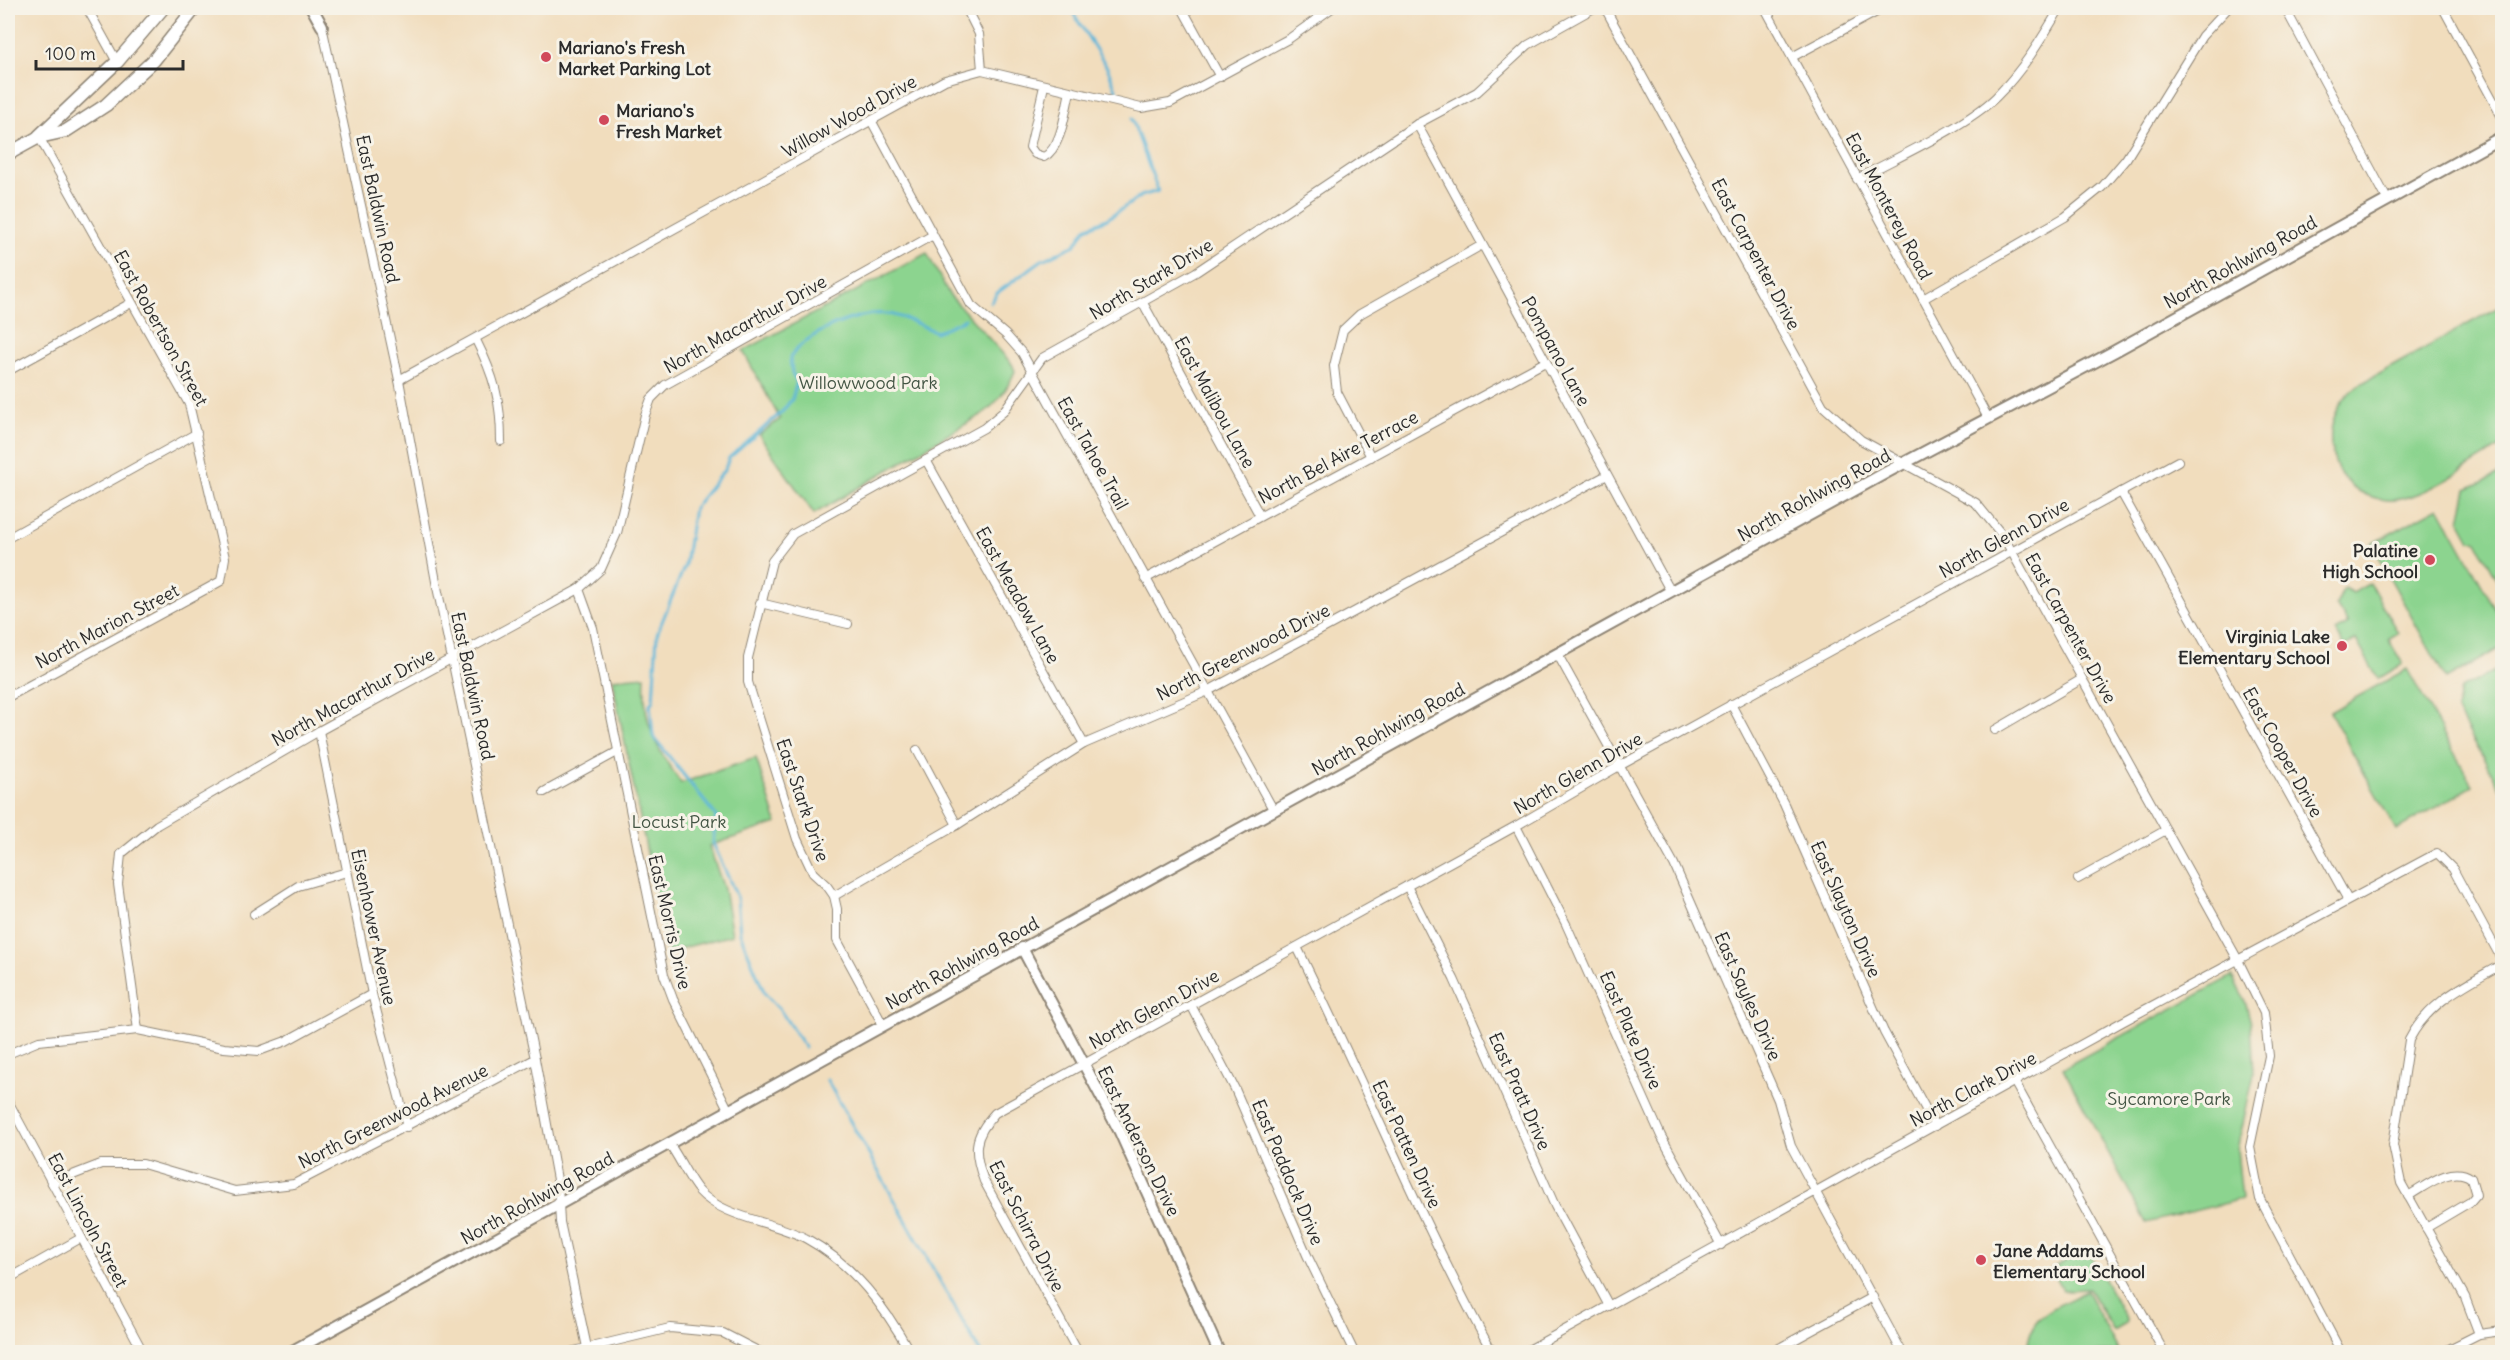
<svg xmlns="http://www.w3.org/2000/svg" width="2510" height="1360" viewBox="0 0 2510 1360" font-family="Delius,sans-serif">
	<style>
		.green { fill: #8cd48f; stroke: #5c805d; stroke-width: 1.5 }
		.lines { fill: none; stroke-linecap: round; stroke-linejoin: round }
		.stream { stroke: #5cb6d9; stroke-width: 3 }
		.minor-casing { stroke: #8e8474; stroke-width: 10 }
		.tertiary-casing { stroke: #8e8474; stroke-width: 14 }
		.secondary-casing { stroke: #8e8474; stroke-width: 14 }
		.primary-casing { stroke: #8e8474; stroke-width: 15 }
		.minor { stroke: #fff; stroke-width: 8 }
		.tertiary { stroke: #fff; stroke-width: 10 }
		.secondary { stroke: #fff; stroke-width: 10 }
		.primary { stroke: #fff; stroke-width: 12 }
		.poi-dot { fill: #d1495b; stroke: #f7f3e8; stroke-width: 2 }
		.labels { text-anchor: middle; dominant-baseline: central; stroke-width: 6; stroke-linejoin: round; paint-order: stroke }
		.poi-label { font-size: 18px; font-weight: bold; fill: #2b2b2b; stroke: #f7f3e8; text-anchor: start }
		.street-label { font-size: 18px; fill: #2b2b2b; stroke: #f7f3e8 }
		.park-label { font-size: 18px; fill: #435544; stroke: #f7f3e8 }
	</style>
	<rect width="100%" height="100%" fill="#f7f3e8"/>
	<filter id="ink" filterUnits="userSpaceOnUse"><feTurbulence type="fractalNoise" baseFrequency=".0167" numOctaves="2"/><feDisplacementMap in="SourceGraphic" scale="12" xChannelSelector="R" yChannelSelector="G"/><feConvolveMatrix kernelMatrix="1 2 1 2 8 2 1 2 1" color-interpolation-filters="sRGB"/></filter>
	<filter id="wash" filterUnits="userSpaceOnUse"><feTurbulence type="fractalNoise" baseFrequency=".008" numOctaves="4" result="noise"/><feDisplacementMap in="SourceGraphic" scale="24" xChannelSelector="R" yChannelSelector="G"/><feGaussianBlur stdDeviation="1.35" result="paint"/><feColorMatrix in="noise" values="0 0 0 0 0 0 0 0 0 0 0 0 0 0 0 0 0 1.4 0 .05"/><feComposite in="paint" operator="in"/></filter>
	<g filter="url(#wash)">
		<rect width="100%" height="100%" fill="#f1ddbd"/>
		<!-- green -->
		<g class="green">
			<path d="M927 253 949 294 1012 364 1015 371C1008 388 997 404 981 415L814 514 759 435 780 419 743 351Z"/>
			<path d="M2502 305V446C2474 462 2419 503 2387 500 2328 495 2311 422 2357 386Z"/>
			<polygon points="2502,473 2502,588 2477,542 2471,540 2460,520 2467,489"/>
			<polygon points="2439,507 2502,621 2502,647 2446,679 2371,544"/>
			<polygon points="2370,583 2398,633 2388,639 2403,664 2378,679 2356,640 2344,646 2336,631 2348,624 2336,605 2344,588 2353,593"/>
			<polygon points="2502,667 2502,788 2501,790 2456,709 2461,689"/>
			<polygon points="2407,669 2473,786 2396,830 2330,712"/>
			<path d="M645 676C642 722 655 747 681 783L756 758 777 823 709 846 724 889 732 935 667 952 612 679Z"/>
			<polygon points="2232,976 2245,1001 2251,1023 2254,1074 2237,1150 2242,1199 2146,1223 2063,1068"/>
			<polygon points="2087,1249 2127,1321 2126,1324 2114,1331 2089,1289 2063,1290 2051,1269"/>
			<path d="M2087 1291 2119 1352H2028C2026 1313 2057 1307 2087 1291Z"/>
		</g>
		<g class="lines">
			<!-- stream -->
			<g class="stream">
				<polyline points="1070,8 1108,69 1117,92"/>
				<polyline points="991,302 997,293 1042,260 1075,245 1086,228 1107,219 1141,196 1158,191 1132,119"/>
				<path d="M805 1048 780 1010 765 994 740 933 737 897 713 843 716 816 653 736 650 704 653 701 657 634 685 565 694 508 725 469 729 458 782 412 792 399 797 382 792 373 790 358C805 333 860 310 888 314 905 316 921 326 936 332L965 319"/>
				<polyline points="827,1080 980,1352"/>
			</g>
		</g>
	</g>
	<g filter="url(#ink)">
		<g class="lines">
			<!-- minor casing -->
			<g class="minor-casing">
				<g id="minor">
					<polyline points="87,8 117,62"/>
					<polyline points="966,8 979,34 982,70"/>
					<polyline points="1182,8 1220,77"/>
					<polyline points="1605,8 1823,406 1861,440 1976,503 2003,536 2238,960 2264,1013 2269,1056 2250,1147 2260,1199 2341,1352"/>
					<polyline points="1765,8 1988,418"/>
					<polyline points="2285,8 2387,199"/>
					<polyline points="2443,8 2502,117"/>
					<polyline points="322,26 399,380 437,587 535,1059 558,1185 560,1222 588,1352"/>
					<polyline points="1792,57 1884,8"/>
					<path d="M1044 86 1030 147 1035 154 1044 157C1062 147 1065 111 1070 92"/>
					<polyline points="872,122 971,305 1006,335 1022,353 1274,811"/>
					<polyline points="1417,124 1671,592"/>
					<path d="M1857 179C1897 157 1965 127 1996 97 2023 70 2041 40 2060 8"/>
					<polyline points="1923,299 2065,217 2102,187 2126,159 2202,36 2228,8"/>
					<polyline points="1143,303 1260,516"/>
					<path d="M476 340C494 376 501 400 501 441"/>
					<polyline points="8,371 131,303"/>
					<polyline points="399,380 945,80 982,70 1141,108 1170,103 1290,38 1332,8"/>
					<polyline points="1371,457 1337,392 1334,366 1343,330 1360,314 1482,245"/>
					<polyline points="926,460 1084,744"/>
					<polyline points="2121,492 2348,900"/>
					<polyline points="8,538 197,433"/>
					<polyline points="1145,579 1545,362"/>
					<polyline points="579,589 593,628 664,975 673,999 729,1111"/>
					<polyline points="760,603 848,624"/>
					<polyline points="1558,655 1674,864 1778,1100 1791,1146 1902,1352"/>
					<polyline points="8,697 221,581 225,558 189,404 39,137"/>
					<polyline points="1731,704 1784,804 1884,1032 1935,1126"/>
					<polyline points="1995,730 2082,679"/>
					<polyline points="319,731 372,994 407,1127"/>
					<polyline points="917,750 957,825"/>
					<polyline points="544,792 617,752"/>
					<polyline points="1516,826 1566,924 1661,1136 1721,1245"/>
					<polyline points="2078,879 2166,830"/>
					<polyline points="1407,886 1454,979 1555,1206 1609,1306"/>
					<polyline points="834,896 957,825 1084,744 1208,691 1607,475"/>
					<polyline points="254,914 298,886 347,872"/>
					<path d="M1297 947C1364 1081 1420 1221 1492 1352"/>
					<polyline points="1191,1005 1235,1089 1307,1255 1354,1352"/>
					<polyline points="883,1025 837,940 837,909 834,896 827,886 813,873 797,839 748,682 748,658 772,561 793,534 984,428 1003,412 1042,358 1196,272 1417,124 1477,92 1528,45 1594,8"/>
					<polyline points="138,1030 118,884 121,854 157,825 319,731 579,589 601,569 617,533 645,415 651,399 665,385 933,235"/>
					<polyline points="8,1054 39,1041 138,1030 224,1048 259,1051 286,1041 372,994"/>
					<polyline points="2015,1083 2164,1352"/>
					<polyline points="8,1101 143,1352"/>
					<path d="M670 1145C680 1159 688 1178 699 1191 723 1218 776 1222 807 1239 854 1265 885 1307 910 1352"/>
					<polyline points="52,1183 101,1164 143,1164 235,1191 294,1184 535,1059"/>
					<path d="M2408 1196C2426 1186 2452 1164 2471 1178L2476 1195 2470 1202 2426 1228"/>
					<polyline points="8,1279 81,1238"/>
					<path d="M2479 1334 2465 1297 2401 1183 2393 1145 2409 1040C2429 1001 2466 985 2502 964"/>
					<polyline points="570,1352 670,1328 723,1333 760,1352"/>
					<path d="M1078 1352 984 1181C973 1151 973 1137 995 1113L1516 826 1621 765 2178 461"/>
					<polyline points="1525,1352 2122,1022 2437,853 2453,869 2502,960"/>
					<polyline points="1772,1352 1873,1297"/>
					<polyline points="2443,1352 2479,1334 2502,1331"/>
				</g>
			</g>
			<!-- tertiary casing -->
			<g class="tertiary-casing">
				<g id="tertiary">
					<polyline points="1022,948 1120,1132 1219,1352"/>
					<polyline points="291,1352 1889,471 2115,351 2502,137"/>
				</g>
			</g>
			<!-- secondary casing -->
			<g class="secondary-casing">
				<polyline id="secondary" points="312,8 322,26"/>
			</g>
			<!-- primary casing -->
			<g class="primary-casing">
				<g id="primary">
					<polyline points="39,136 117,62 163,8"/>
					<polyline points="8,154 39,137 66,131 106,105 154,60 195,8"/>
				</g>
			</g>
			<!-- minor -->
			<use href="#minor" class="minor"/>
			<!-- tertiary -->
			<use href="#tertiary" class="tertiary"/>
			<!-- secondary -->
			<use href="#secondary" class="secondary"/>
			<!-- primary -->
			<use href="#primary" class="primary"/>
		</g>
	</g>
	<!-- markers -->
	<g class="poi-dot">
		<circle cx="546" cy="57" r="6"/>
		<circle cx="604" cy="120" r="6"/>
		<circle cx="2430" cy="560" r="6"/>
		<circle cx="2342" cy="646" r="6"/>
		<circle cx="1981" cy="1260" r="6"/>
	</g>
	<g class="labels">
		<!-- poi labels -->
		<g class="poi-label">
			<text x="558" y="47">Mariano's Fresh<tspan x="558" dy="21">Market Parking Lot</tspan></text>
			<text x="616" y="110">Mariano's<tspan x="616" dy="21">Fresh Market</tspan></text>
			<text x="2418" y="550" text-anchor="end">Palatine<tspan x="2418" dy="21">High School</tspan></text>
			<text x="2330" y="636" text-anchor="end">Virginia Lake<tspan x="2330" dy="21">Elementary School</tspan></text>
			<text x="1993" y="1250">Jane Addams<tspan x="1993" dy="21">Elementary School</tspan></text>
		</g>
		<!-- street labels -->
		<g class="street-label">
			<text transform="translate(849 116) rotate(-29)">Willow Wood Drive</text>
			<text transform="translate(1889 206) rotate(62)">East Monterey Road</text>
			<text transform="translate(378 209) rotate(78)">East Baldwin Road</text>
			<text transform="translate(1756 254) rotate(62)">East Carpenter Drive</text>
			<text transform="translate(2240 262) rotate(-29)">North Rohlwing Road</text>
			<text transform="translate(1151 279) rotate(-31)">North Stark Drive</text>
			<text transform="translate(745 324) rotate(-29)">North Macarthur Drive</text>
			<text transform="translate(161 328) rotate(61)">East Robertson Street</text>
			<text transform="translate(1556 351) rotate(61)">Pompano Lane</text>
			<text transform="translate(1215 402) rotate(61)">East Malibou Lane</text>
			<text transform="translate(1093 453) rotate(61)">East Tahoe Trail</text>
			<text transform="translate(1338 457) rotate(-28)">North Bel Aire Terrace</text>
			<text transform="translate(1814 495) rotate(-29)">North Rohlwing Road</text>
			<text transform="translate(2004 538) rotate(-29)">North Glenn Drive</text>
			<text transform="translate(1018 595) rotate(61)">East Meadow Lane</text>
			<text transform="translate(107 626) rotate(-28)">North Marion Street</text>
			<text transform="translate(2071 628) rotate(61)">East Carpenter Drive</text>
			<text transform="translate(1243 652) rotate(-27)">North Greenwood Drive</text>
			<text transform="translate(473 686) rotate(78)">East Baldwin Road</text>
			<text transform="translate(353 697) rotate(-29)">North Macarthur Drive</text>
			<text transform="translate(1388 729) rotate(-29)">North Rohlwing Road</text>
			<text transform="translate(2283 752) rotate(61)">East Cooper Drive</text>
			<text transform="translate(1578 773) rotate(-30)">North Glenn Drive</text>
			<text transform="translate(803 800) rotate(71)">East Stark Drive</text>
			<text transform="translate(1846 909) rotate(66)">East Slayton Drive</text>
			<text transform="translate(670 922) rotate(77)">East Morris Drive</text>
			<text transform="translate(374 927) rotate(78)">Eisenhower Avenue</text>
			<text transform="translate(962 963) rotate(-29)">North Rohlwing Road</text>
			<text transform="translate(1748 996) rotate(66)">East Sayles Drive</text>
			<text transform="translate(1154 1009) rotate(-29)">North Glenn Drive</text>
			<text transform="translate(1631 1030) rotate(66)">East Plate Drive</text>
			<text transform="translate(1973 1089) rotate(-28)">North Clark Drive</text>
			<text transform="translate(1520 1091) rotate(66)">East Pratt Drive</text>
			<text transform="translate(393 1116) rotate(-27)">North Greenwood Avenue</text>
			<text transform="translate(1139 1141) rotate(64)">East Anderson Drive</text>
			<text transform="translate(1407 1144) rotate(65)">East Patten Drive</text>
			<text transform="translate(1288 1172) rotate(67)">East Paddock Drive</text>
			<text transform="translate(537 1198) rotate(-29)">North Rohlwing Road</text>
			<text transform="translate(88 1220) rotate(62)">East Lincoln Street</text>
			<text transform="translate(1027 1226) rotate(63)">East Schirra Drive</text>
		</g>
		<!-- park labels -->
		<g class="park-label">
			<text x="868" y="382">Willowwood Park</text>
			<text x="679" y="821">Locust Park</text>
			<text x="2169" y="1098">Sycamore Park</text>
		</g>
	</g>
	<!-- margin -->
	<rect width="2510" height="1360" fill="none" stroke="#f7f3e8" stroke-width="30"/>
	<!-- scale -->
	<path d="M36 60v9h147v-9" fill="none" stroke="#2b2b2b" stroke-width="3"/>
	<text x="45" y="60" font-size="18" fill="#2b2b2b" stroke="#f7f3e8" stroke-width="4.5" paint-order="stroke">100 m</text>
</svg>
